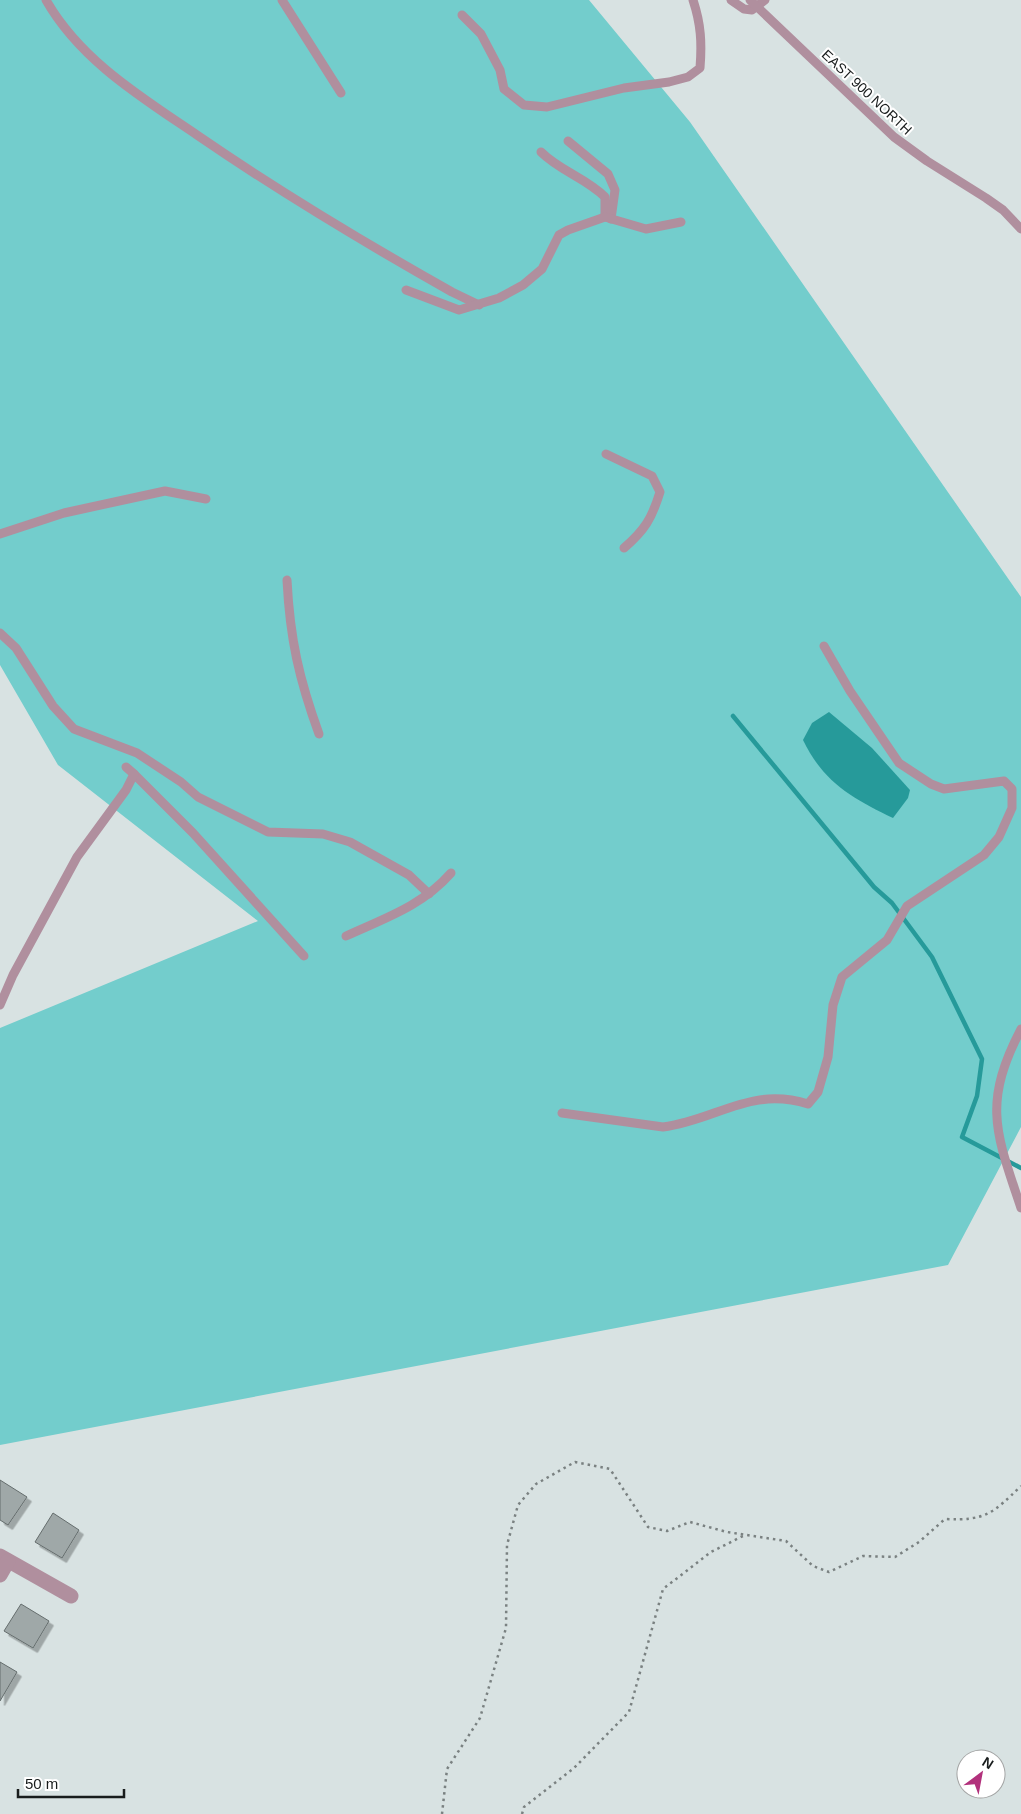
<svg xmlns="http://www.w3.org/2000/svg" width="1021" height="1814" viewBox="0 0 1021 1814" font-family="Arial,sans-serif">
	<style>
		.green { fill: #73cdcc }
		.water { fill: #269a9a }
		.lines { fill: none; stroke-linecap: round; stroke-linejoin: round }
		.stream { stroke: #269a9a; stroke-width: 4.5 }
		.building { fill: #9fa8a8; stroke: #656d6d; filter: url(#shadow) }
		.path { stroke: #7a8181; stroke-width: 2.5; stroke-dasharray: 2.5 4; stroke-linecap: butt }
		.lane { stroke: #b08f9e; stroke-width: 9 }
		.street { stroke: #b08f9e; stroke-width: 15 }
		.labels { text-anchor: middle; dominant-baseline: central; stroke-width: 4; stroke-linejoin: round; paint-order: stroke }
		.street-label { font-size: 14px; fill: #181c1c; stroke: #fff }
	</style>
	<defs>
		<filter id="shadow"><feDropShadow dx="4.5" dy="4.5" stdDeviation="0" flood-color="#0004"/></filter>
	</defs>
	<rect width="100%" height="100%" fill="#d8e2e2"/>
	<!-- green -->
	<polygon class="green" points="0,0 589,0 690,122 1021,597 1021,1127 948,1265 0,1445 0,1028 258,921 58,765 0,665"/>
	<!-- water -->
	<path class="water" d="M829 712 872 748 910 790 908 798 893 818C853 799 823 782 803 740L812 723Z"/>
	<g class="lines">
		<!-- stream -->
		<polyline class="stream" points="733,716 874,887 892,903 932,957 982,1059 977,1096 962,1137 1021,1168"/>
	</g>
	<!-- building -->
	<g class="building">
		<polygon points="0,1480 27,1497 8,1525 0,1520"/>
		<polygon points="53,1513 79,1530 62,1558 35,1542"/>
		<polygon points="21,1604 49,1621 33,1648 4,1631"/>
		<polygon points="0,1662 17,1672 0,1701"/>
	</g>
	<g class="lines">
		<!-- path -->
		<g class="path">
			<path d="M442 1814 447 1769 480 1718 506 1628 507 1545 518 1505 536 1484 575 1462 610 1469 648 1527 667 1531 690 1522 727 1532 786 1541 813 1566 829 1572 863 1556 895 1557 919 1542 945 1519C986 1521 993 1513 1021 1486"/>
			<polyline points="522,1814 524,1807 574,1768 629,1712 663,1589 711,1552 745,1535"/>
		</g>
		<!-- lane -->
		<g class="lane">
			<path d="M46 0C80 60 141 97 197 135 280 192 365 243 452 292L479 305"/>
			<polyline points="282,0 341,93"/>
			<polyline points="731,0 744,9 752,10 765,0"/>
			<polyline points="750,0 894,137 927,161 986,198 1003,210 1021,229"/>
			<path d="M462 15 481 34 500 70 504 89 524 105 547 107 624 88 669 82 688 77 700 68C702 43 701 24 693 0"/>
			<polyline points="568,141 608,174 615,190 611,219"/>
			<path d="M541 152C560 171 586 178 605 197V217"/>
			<polyline points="406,290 459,310 499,298 523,285 542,269 559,235 568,230 605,217 646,229 681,222"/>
			<path d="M606 454 652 476 660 492C652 518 645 530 624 548"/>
			<polyline points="0,534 64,513 165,491 206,499"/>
			<path d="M287 580C290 639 299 679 319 734"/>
			<polyline points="0,633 16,648 53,706 74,729 137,753 181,782 198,797 268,832 323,834 350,842 409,875 429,894"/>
			<polyline points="134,774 193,833 304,956"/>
			<path d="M346 936C385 918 422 906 451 873"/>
			<polyline points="0,1005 13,975 77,857 126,790 134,774 126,767"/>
			<path d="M1021 1029C982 1104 996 1133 1021 1208"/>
			<path d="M562 1113 663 1127C717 1120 750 1086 808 1104L818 1092 828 1057 833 1005 842 977 887 940 907 906 984 855 999 837 1012 808V789L1004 781 944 789 931 784 899 763 850 691 824 646"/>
		</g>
		<!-- street -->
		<g class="street">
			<polyline points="0,1556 71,1596"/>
			<polyline points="0,1575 8,1561"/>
		</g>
	</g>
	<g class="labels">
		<!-- street labels -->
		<g class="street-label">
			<text transform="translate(867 92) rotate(43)">EAST 900 NORTH</text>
		</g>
	</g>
	<!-- north arrow -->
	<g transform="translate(981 1774) rotate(32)"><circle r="24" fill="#ffffff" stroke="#a3a4a4"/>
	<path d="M0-4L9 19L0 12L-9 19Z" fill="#b2317c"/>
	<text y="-8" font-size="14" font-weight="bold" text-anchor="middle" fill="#181c1c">N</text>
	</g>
	<!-- scale -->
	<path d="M18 1789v8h106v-8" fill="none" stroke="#181c1c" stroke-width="2.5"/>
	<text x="25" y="1789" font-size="15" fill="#181c1c" stroke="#ffffff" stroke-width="4" paint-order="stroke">50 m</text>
</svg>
